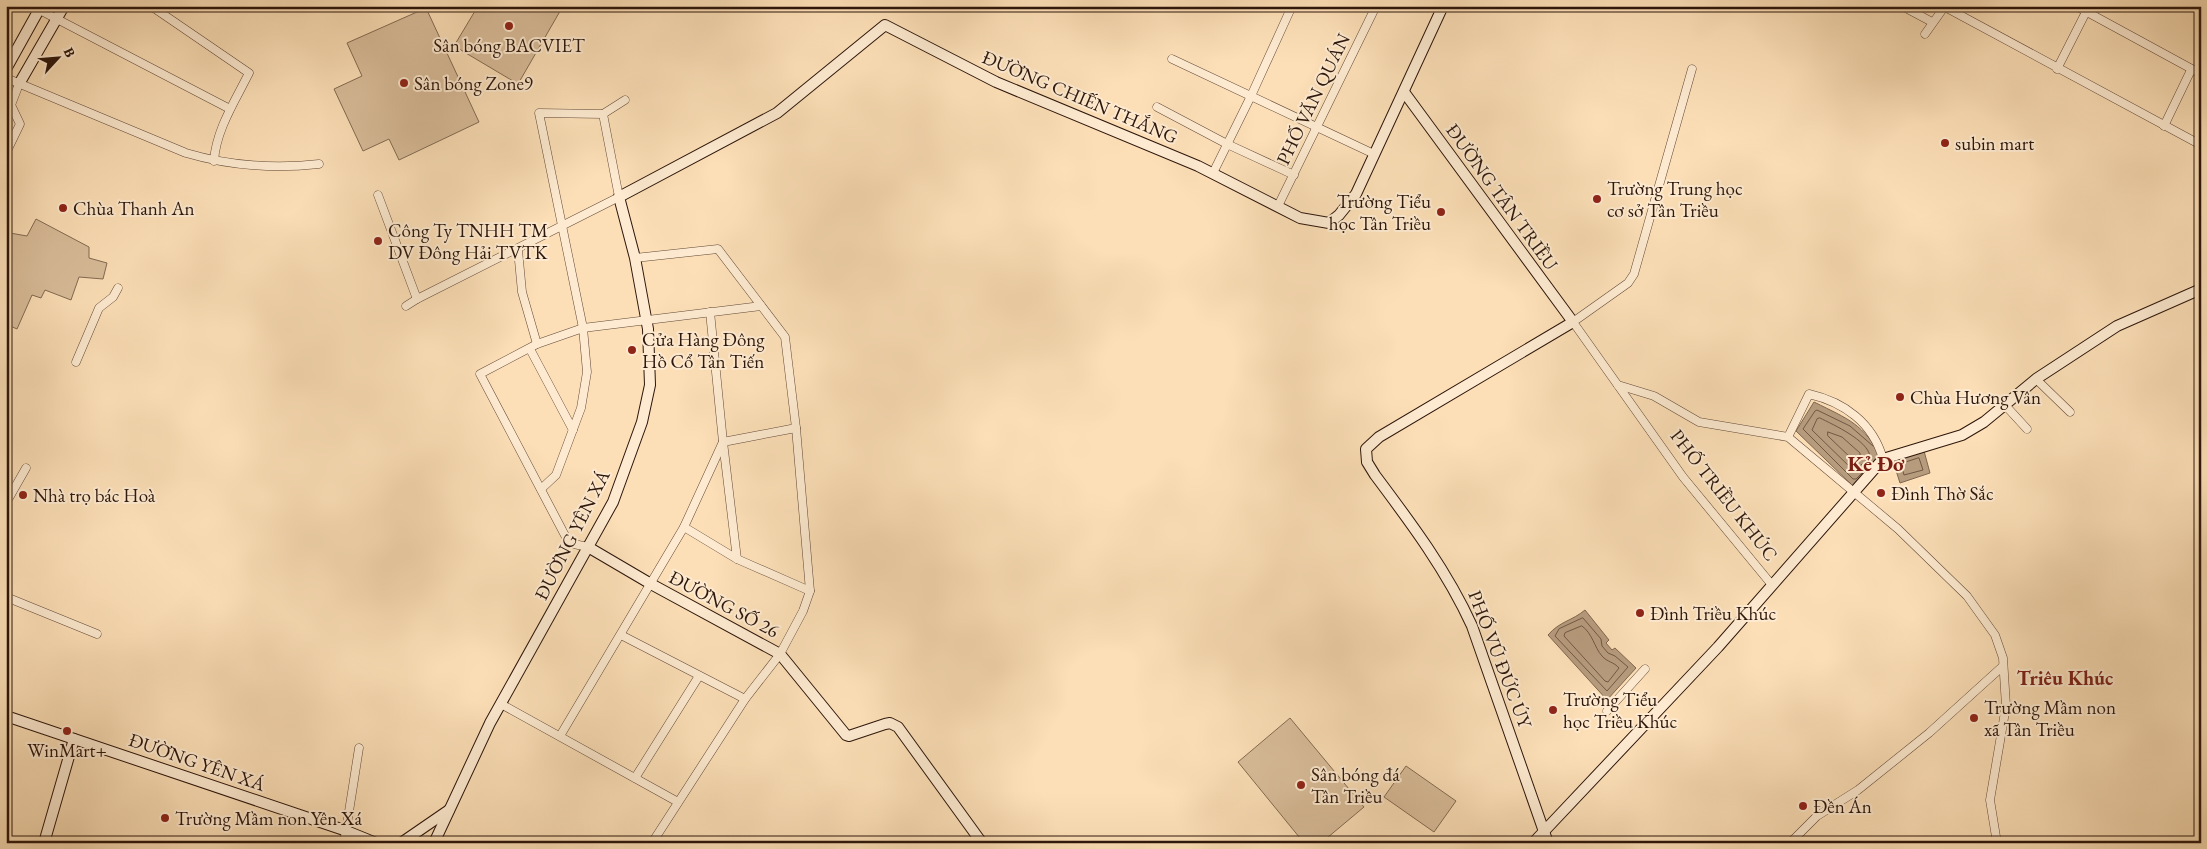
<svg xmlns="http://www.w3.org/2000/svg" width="2207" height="849" viewBox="0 0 2207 849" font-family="'EB Garamond',serif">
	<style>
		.green { fill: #d9bd9a; stroke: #836a52 }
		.water { fill: #b69b7d; stroke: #7f664f }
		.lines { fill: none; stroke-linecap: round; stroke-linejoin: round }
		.shore { stroke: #725844; stroke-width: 1 }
		.street-casing { stroke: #614836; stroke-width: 9 }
		.secondary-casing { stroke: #2d160b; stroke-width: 12 }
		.street { stroke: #fdead0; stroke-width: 8 }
		.secondary { stroke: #fdead0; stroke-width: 10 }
		.poi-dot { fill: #8f2418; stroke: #fdead0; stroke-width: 2 }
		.labels { text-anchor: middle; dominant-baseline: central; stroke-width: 4; stroke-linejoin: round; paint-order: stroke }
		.poi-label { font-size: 19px; fill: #2d160b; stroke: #fdead0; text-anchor: start }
		.street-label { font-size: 19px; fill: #2d160b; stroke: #fdead0 }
		.neighbourhood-label { font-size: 20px; font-weight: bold; fill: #7a1f14; stroke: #fdead0 }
		.quarter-label { font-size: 21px; font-weight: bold; fill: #7a1f14; stroke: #fdead0 }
	</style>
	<rect width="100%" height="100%" fill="#fcdfb7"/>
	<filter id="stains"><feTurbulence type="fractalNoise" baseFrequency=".004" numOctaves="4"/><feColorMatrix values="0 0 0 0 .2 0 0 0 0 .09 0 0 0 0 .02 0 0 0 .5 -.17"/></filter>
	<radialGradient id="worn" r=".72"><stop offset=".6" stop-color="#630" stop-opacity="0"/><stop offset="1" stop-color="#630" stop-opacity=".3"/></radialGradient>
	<!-- green -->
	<g class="green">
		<polygon points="478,6 563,6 518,84 454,46"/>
		<polygon points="426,8 479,122 399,160 389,139 363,151 334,89 362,76 347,43"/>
		<polygon points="36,219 89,247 89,258 107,263 103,279 79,277 71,300 45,290 41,298 32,295 17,329 6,324 6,240 10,233 27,236"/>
		<polygon points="1290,718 1364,807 1321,843 1304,843 1238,762"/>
		<polygon points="1406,766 1456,801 1434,832 1384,797"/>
	</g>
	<!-- water -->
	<g class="water">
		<path d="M1814 402C1850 420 1862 423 1883 459L1855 488 1796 431Z"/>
		<polygon points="1924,451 1930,473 1900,483 1893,461"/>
		<path d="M1585 610 1609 640 1606 643 1612 650 1615 648 1636 668 1607 700 1548 635C1560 621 1572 621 1585 610Z"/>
	</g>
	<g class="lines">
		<!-- shore -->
		<g class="shore">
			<path d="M1820 418C1834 425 1867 440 1870 456L1856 470H1853L1812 430 1817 419Z"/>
			<polygon points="1828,432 1842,437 1860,453 1860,456 1853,460 1828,436"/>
			<polygon points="1919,458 1923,470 1904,475 1901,464"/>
			<polyline points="1863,472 1856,479 1853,479 1803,429 1815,411 1817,410 1850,426 1873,446"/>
			<polygon points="1583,618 1601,639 1602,646 1608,653 1615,656 1628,667 1607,691 1555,636 1559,629"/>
			<path d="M1582 626C1593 634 1594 647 1602 656 1607 662 1614 662 1619 668L1608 682 1605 681 1564 636 1565 633Z"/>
		</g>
		<!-- street casing -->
		<g class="street-casing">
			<g id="street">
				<polyline points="32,6 230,109"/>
				<path d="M151 6 249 73C235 101 216 130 214 161"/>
				<polyline points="1902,6 1932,22"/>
				<polyline points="2076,6 2201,74"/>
				<polyline points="1945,7 2201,145"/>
				<polyline points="1925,34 1945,6"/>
				<polyline points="1172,59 1374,154"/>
				<polyline points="1692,69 1634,274 1628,283 1573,322 1683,477 1772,585"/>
				<polyline points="2057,69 2086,12"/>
				<path d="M6 78 186 153C230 166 274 169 319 164"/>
				<polyline points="1157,107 1227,144 1294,175"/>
				<polyline points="603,114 625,100"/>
				<polyline points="2164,126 2191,70"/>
				<polyline points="6,153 20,124 11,105 19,84"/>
				<polyline points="1213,173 1251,96 1292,6"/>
				<polyline points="378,195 417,299"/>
				<polyline points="1278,206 1376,6"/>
				<polyline points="6,229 6,233"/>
				<polyline points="518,250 522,292 537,344"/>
				<polyline points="635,258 718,249 785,337 796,428 810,591 803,611 780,654 745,699 652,843"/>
				<path d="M406 306 417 299C484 265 551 231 619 197L603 114 539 113 583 328 587 372 581 408 556 475 541 489"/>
				<polyline points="710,312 723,442 737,559"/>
				<polyline points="530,349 573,430"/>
				<polyline points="76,362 99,308 113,297 118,288"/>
				<polyline points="2036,379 2070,412"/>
				<polyline points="1618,385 1654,396 1699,422 1788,437 1898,529 1967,596 1995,635 2003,658 2006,706 1990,800 1997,843"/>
				<polyline points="2005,405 2027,429"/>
				<path d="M1788 437 1809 394C1844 402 1873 423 1883 459"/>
				<polyline points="723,442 796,428"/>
				<polyline points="6,503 26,468"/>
				<polyline points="684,527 737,559 810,591"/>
				<polyline points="588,547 569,543 480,374 537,344 583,328 761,306"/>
				<polyline points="6,597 97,634"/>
				<polyline points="621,635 745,699"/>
				<polyline points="501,704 678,802"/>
				<polyline points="1607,711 1645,669"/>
				<polyline points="560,736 684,527 723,442"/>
				<polyline points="635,778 699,676"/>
				<polyline points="344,843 359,748"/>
				<polyline points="1790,843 1817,816 1858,790 1929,733 2003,666"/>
			</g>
		</g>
		<!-- secondary casing -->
		<g class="secondary-casing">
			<g id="secondary">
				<polyline points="6,69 41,6"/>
				<polyline points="19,84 64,6"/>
				<path d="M1404 92 1573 322 1379 437 1366 449 1367 462 1375 475C1411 523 1447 571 1472 626L1548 843"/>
				<polyline points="588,547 651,584 780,654 846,735 849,736 885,724 890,723 898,727 982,843"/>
				<polyline points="6,716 344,830 376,843"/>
				<polyline points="44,843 74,739"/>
				<polyline points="401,843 449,810"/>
				<polyline points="434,843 490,723 613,502 642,422 650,385 648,329 635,258 619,197 777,113 885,25 996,82 1198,166 1300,218 1329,223 1339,215 1356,194 1443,6"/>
				<polyline points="1533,843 1718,647 1883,459 1962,435 1984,422 2036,379 2117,326 2201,289"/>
			</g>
		</g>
		<!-- street -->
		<use href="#street" class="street"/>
		<!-- secondary -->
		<use href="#secondary" class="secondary"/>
	</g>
	<!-- markers -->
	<g class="poi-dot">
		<circle cx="509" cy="26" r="5"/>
		<circle cx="404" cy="83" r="5"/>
		<circle cx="1945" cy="143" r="5"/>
		<circle cx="1597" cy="199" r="5"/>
		<circle cx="63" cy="208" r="5"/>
		<circle cx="1441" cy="212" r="5"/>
		<circle cx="378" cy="241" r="5"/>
		<circle cx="632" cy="350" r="5"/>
		<circle cx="1900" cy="397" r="5"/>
		<circle cx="1881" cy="493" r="5"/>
		<circle cx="23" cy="495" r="5"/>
		<circle cx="1640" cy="613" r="5"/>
		<circle cx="1553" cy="710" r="5"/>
		<circle cx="1974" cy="718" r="5"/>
		<circle cx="67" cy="731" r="5"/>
		<circle cx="1301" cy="785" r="5"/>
		<circle cx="1803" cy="806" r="5"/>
		<circle cx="165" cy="818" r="5"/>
	</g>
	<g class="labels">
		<!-- poi labels -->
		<g class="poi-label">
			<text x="509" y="45" text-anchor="middle">Sân bóng BACVIET</text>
			<text x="414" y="83">Sân bóng Zone9</text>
			<text x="1955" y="143">subin mart</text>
			<text x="1607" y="188">Trường Trung học<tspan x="1607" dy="22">cơ sở Tân Triều</tspan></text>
			<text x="1431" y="201" text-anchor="end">Trường Tiểu<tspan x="1431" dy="22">học Tân Triều</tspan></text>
			<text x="73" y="208">Chùa Thanh An</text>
			<text x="388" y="230">Công Ty TNHH TM<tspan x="388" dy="22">DV Đông Hải TVTK</tspan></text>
			<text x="642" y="339">Cửa Hàng Đông<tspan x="642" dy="22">Hồ Cổ Tân Tiến</tspan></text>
			<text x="1910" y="397">Chùa Hương Vân</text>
			<text x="1891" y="493">Đình Thờ Sắc</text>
			<text x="33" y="495">Nhà trọ bác Hoà</text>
			<text x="1650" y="613">Đình Triều Khúc</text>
			<text x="1563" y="699">Trường Tiểu<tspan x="1563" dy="22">học Triều Khúc</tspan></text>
			<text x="1984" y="707">Trường Mầm non<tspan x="1984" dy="22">xã Tân Triều</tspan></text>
			<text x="67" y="750" text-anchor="middle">WinMart+</text>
			<text x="1311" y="774">Sân bóng đá<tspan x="1311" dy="22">Tân Triều</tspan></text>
			<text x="1813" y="806">Đền Án</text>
			<text x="175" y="818">Trường Mầm non Yên Xá</text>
		</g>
		<!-- street labels -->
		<g class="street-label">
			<text transform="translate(1080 97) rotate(23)">ĐƯỜNG CHIẾN THẮNG</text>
			<text transform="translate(1313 99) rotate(-64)">PHỐ VĂN QUÁN</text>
			<text transform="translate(1502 197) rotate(54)">ĐƯỜNG TÂN TRIỀU</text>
			<text transform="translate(1724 495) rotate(52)">PHỐ TRIỀU KHÚC</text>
			<text transform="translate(572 535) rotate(-63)">ĐƯỜNG YÊN XÁ</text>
			<text transform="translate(724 604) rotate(28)">ĐƯỜNG SỐ 26</text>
			<text transform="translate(1500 659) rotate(69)">PHỐ VŨ ĐỨC ÚY</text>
			<text transform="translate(197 762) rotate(19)">ĐƯỜNG YÊN XÁ</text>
		</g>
		<!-- neighbourhood labels -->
		<g class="neighbourhood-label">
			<text x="2065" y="678">Triêu Khúc</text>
		</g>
		<!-- quarter labels -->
		<g class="quarter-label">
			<text x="1876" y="463">Kẻ Đơ</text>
		</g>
	</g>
	<!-- margin -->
	<rect width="2207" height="849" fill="none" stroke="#fcdfb7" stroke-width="25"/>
	<rect x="8" y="8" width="2192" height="834" fill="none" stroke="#2d160b" stroke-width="2.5"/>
	<rect x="12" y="12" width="2182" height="824" fill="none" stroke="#2d160b"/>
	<!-- north arrow -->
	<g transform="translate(58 58) rotate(64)" stroke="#fdead0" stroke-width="4" paint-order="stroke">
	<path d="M0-4L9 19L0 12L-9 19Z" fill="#2d160b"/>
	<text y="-8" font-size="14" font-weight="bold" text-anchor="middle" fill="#2d160b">B</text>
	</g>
	<rect width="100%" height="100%" filter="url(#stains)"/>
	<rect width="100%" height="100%" fill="url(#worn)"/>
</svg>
